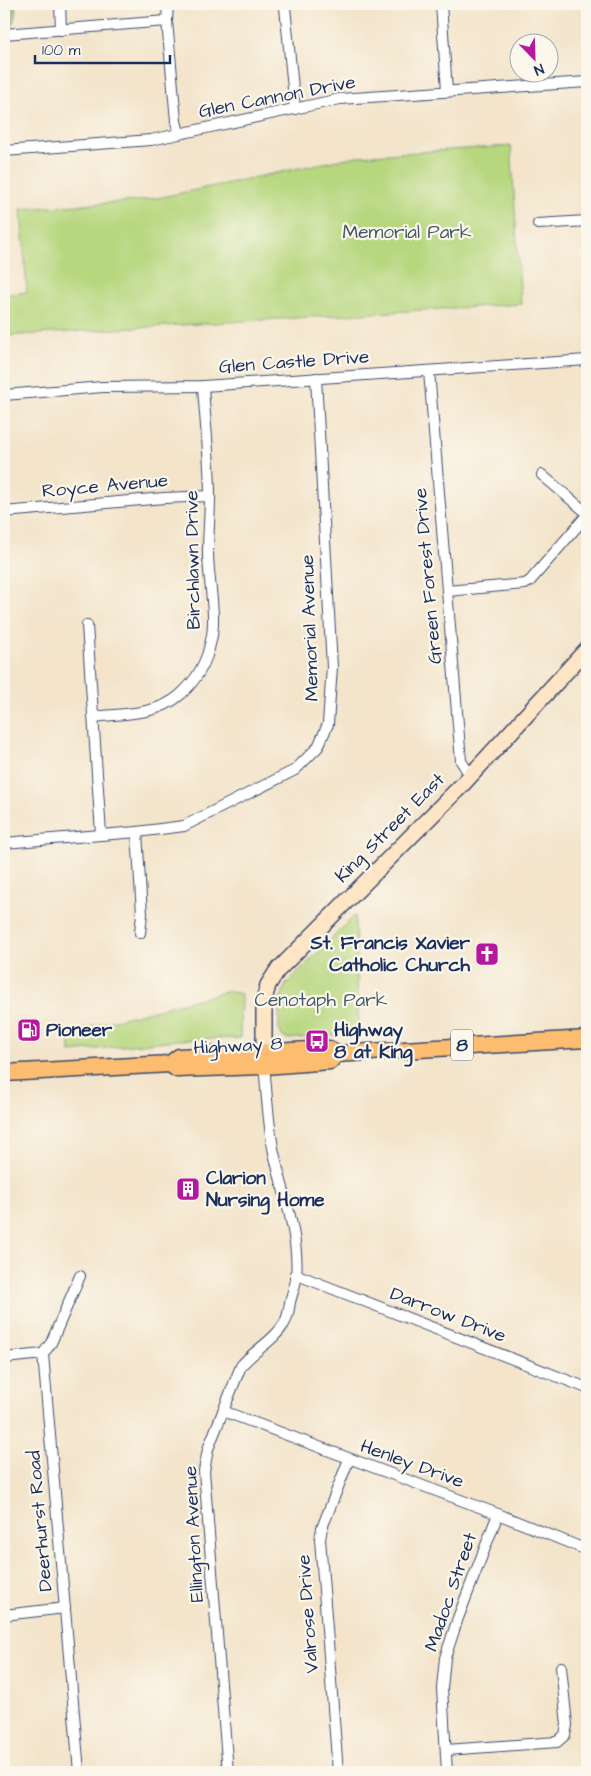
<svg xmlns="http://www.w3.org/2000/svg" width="591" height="1776" viewBox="0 0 591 1776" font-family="'Architects Daughter',sans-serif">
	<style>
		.green { fill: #b7d77f; stroke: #69836e }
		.forest { fill: #91b86e; stroke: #567466 }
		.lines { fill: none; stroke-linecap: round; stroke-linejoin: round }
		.minor-casing { stroke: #3b4a6e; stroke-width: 12 }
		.secondary-casing { stroke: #3b4a6e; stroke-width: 18 }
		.primary-casing { stroke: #3b4a6e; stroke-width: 19 }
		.minor { stroke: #fff; stroke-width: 10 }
		.secondary { stroke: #fee5c5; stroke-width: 15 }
		.primary { stroke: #fcbd6f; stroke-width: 16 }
		.labels { text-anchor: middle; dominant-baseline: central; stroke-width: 4.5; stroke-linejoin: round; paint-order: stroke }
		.shield { fill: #fbf7ec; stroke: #5e6b89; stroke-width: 1 }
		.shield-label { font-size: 18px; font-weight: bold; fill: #1b2f5e }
		.street-label { font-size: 19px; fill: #1b2f5e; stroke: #fbf7ec }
		.park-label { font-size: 19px; fill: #425966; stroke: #fbf7ec }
		.poi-label { font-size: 19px; font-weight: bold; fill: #1b2f5e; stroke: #fbf7ec; text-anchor: start }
	</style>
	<rect width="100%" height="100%" fill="#fbf7ec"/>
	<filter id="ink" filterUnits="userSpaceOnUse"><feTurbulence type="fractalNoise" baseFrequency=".02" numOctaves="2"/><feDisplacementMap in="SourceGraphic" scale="10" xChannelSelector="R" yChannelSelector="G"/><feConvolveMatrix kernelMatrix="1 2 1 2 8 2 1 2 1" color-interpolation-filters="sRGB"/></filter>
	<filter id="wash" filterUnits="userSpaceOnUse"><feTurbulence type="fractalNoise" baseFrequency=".0096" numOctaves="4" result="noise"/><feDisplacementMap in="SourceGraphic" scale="20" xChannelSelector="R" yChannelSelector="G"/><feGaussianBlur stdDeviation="1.12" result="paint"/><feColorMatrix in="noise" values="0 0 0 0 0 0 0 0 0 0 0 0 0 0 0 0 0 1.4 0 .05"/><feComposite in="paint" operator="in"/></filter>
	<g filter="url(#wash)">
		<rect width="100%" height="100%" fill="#f3e4ca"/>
		<!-- green -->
		<g class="green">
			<polygon points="511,146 521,304 4,336 4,295 27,292 21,209 137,201 162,197 357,156"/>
			<polygon points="355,915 359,1033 289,1039 283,1037 279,1030 279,1004 286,984"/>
			<polygon points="228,991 241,994 240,1038 177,1040 70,1052 69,1032"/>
		</g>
		<!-- forest -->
		<polygon class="forest" points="4,4 15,4 16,14 11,29 4,29"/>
	</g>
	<g filter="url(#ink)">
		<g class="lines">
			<!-- minor casing -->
			<g class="minor-casing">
				<g id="minor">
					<polyline points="60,4 61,30"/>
					<polyline points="168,4 167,21 176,121 179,133"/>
					<polyline points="441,4 447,91"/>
					<polyline points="285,7 295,109"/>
					<polyline points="4,34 167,21"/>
					<polyline points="4,151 151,140 340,99 587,82"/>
					<polyline points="538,224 587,221"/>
					<polyline points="429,371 461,761 470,775"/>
					<polyline points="4,395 103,387 203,386 587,360"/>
					<polyline points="542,475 587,513"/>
					<polyline points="4,512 164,498 210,496"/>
					<polyline points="447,591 525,584 530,581 587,515"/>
					<polyline points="87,625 101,834"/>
					<path d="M94 717C123 713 156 716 180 695 197 680 207 662 211 640 217 617 208 578 208 553 208 534 210 515 210 496 210 459 205 422 203 386"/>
					<polyline points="137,832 142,914 140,933"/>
					<polyline points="4,843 137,832 184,826 295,770 318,747 328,724 332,667 316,378"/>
					<polyline points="295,1274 587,1388"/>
					<polyline points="4,1358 43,1354"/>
					<polyline points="223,1411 498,1514 587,1550"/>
					<polyline points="4,1615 65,1608"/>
					<polyline points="446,1750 557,1742 565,1735 567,1725 561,1667"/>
					<polyline points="79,1772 43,1354 51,1343 80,1276"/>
					<path d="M228 1772 204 1471 208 1449 241 1366C254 1350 273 1342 284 1324 288 1318 289 1309 290 1302 292 1294 295 1287 296 1279 300 1234 282 1192 273 1148 268 1120 266 1090 264 1061"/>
					<polyline points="338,1772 320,1539 322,1528 349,1459"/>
					<polyline points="447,1772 442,1688 445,1658 458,1618 498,1514"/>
				</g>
			</g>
			<!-- secondary casing -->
			<g class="secondary-casing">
				<polyline id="secondary" points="264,1053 264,1000 268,985 277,971 462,785 587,649"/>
			</g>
			<!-- primary casing -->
			<g class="primary-casing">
				<g id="primary">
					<polyline points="170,1064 177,1069 265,1066 330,1061 336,1054"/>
					<polyline points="4,1073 170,1064 179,1057 329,1049 336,1054 587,1039"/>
				</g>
			</g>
			<!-- minor -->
			<use href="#minor" class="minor"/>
			<!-- secondary -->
			<use href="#secondary" class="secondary"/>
			<!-- primary -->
			<use href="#primary" class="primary"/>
		</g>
	</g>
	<!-- icons -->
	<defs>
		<g id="church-square" transform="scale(1.25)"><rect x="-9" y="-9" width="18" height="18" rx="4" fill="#b5179e" stroke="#fbf7ec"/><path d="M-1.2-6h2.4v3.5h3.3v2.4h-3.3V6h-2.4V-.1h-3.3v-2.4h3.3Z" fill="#fff"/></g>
		<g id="fuel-square" transform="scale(1.25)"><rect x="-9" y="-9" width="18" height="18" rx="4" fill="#b5179e" stroke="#fbf7ec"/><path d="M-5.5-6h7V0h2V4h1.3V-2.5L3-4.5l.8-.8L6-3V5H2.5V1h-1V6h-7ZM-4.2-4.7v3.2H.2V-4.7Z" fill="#fff"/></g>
		<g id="bus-square" transform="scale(1.25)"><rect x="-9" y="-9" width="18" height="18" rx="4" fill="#b5179e" stroke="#fbf7ec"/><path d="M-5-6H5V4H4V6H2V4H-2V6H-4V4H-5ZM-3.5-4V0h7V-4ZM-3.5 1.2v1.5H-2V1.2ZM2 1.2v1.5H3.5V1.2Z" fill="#fff"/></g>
		<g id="building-square" transform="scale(1.25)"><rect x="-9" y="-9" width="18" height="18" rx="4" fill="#b5179e" stroke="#fbf7ec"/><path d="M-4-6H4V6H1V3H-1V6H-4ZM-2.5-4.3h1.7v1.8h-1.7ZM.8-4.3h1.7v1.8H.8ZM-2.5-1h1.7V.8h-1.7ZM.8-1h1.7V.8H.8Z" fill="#fff"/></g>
	</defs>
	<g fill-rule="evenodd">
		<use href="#church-square" x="487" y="954"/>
		<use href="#fuel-square" x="29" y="1030"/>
		<use href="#bus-square" x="317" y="1041"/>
		<use href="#building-square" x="188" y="1189"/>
	</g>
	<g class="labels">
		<!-- shield labels -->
		<rect class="shield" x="451" y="1029.5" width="22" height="31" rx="4"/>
		<g class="shield-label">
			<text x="462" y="1045">8</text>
		</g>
		<!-- street labels -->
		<g class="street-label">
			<text transform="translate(277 97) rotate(-11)">Glen Cannon Drive</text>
			<text transform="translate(294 362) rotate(-4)">Glen Castle Drive</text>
			<text transform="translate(105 486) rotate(-5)">Royce Avenue</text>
			<text transform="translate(193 560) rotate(-91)">Birchlawn Drive</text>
			<text transform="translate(428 576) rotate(-95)">Green Forest Drive</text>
			<text transform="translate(310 628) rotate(-92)">Memorial Avenue</text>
			<text transform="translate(390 828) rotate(-45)">King Street East</text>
			<text transform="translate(238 1046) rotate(-3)">Highway 8</text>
			<text transform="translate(448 1315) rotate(21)">Darrow Drive</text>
			<text transform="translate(412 1464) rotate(20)">Henley Drive</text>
			<text transform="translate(40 1521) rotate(-95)">Deerhurst Road</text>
			<text transform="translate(194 1534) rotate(-93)">Ellington Avenue</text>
			<text transform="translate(451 1592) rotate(-71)">Madoc Street</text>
			<text transform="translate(308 1614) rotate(-94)">Valrose Drive</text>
		</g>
		<!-- park labels -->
		<g class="park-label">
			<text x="407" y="232">Memorial Park</text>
			<text x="321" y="1000">Cenotaph Park</text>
		</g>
		<!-- poi labels -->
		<g class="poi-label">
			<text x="470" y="943" text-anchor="end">St. Francis Xavier<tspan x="470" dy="22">Catholic Church</tspan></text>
			<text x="46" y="1030">Pioneer</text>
			<text x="334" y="1030">Highway<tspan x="334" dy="22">8 at King</tspan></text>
			<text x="206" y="1178">Clarion<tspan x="206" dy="22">Nursing Home</tspan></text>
		</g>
	</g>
	<!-- margin -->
	<rect width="591" height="1776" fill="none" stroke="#fbf7ec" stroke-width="20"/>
	<!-- north arrow -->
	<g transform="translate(534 58) rotate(157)"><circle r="24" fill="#fbf7ec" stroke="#a1a7b3"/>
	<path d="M0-4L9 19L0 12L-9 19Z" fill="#b5179e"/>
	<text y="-8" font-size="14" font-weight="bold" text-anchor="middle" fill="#1b2f5e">N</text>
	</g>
	<!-- scale -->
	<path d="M35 55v8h135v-8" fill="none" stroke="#1b2f5e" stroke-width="2.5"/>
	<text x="42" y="55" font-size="15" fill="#1b2f5e" stroke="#fbf7ec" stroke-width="4" paint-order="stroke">100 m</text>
</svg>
